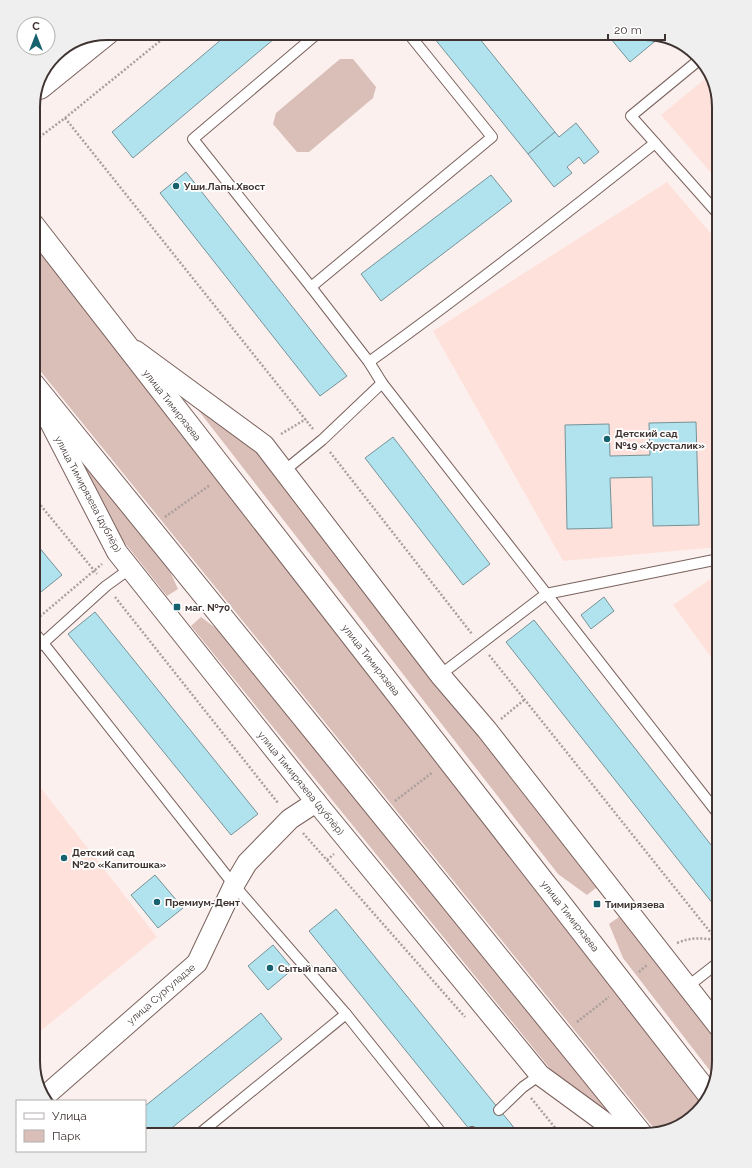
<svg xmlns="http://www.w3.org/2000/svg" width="752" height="1168" viewBox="0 0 752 1168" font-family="Raleway,sans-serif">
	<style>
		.built { fill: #ffe1db }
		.green { fill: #dabeb8 }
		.building { fill: #b0e3ee; stroke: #769297 }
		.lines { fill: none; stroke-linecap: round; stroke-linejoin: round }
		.service-casing { stroke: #7a625d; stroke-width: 12 }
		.minor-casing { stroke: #7a625d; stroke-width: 22 }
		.tertiary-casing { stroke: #7a625d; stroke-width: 24 }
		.secondary-casing { stroke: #7a625d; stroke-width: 24 }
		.path { stroke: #ab9f9d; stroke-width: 2.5; stroke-dasharray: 2 2; stroke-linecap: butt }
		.service { stroke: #fff; stroke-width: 10 }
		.minor { stroke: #fff; stroke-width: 20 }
		.tertiary { stroke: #fff; stroke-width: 22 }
		.secondary { stroke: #fff; stroke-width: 22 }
		.poi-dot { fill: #16616e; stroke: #fff; stroke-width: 1.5 }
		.labels { text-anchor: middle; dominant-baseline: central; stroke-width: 3.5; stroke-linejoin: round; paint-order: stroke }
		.poi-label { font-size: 10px; font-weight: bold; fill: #3e3331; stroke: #fff; text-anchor: start }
		.street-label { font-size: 10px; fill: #3e3331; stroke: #fff }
		.rim { fill: none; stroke: #3e3331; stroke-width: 2 }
	</style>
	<rect width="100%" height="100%" fill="#fcf0ee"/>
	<!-- built -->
	<g class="built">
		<polygon points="711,74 719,107 719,182 661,115"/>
		<polygon points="667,182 719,243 719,547 563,561 433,331"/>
		<polygon points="719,573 719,668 673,605"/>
		<polygon points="33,778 157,937 33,1037"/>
	</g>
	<!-- green -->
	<g class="green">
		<polygon points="340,59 353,59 376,87 373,98 309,152 297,152 273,124 276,113"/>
		<polygon points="33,243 705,1103 678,1127 657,1132 33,362"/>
		<polygon points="178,384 255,440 719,1038 719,1061 714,1076 623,958 609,924 619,917 596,888 587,895 558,874"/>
		<polygon points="67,438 158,545 178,589 167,596 113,528"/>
		<polygon points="201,617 229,638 627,1126 570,1087 552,1071 191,626"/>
	</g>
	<!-- building -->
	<g class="building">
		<polygon points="229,33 281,33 133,158 112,132"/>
		<polygon points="430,33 475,33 555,132 528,154"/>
		<polygon points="606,33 647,33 654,42 630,62"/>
		<polygon points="647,33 650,33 660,37 654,42"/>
		<polygon points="576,123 599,152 584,164 579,157 567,167 572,173 554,187 528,154 555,132 559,137"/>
		<polygon points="186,172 347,376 320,396 160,193"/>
		<polygon points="491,175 512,201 381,301 361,274"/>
		<polygon points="696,422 699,525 653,526 652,477 610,478 612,528 567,529 565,425 609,424 610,456 650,455 649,423"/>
		<polygon points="393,437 490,564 463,585 365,458"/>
		<polygon points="33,540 62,575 36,596 33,593"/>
		<polygon points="604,597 614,611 591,629 581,615"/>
		<polygon points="95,612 258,814 231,835 68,634"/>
		<polygon points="534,620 719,855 719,908 717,909 506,642"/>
		<polygon points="155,875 183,908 158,928 131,895"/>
		<polygon points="336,909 520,1135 474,1135 309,931"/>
		<polygon points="273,945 293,969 268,990 248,966"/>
		<polygon points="261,1013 282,1039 163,1135 152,1135 145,1126 145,1106"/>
	</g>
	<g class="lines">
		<!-- service casing -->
		<g class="service-casing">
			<g id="service">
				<polyline points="318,33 193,139 311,287 369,362 382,383 719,815"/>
				<polyline points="699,60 631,116 719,215"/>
				<polyline points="311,287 492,137 408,33"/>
				<path d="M369 362C466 292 561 218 655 143"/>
				<polyline points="284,471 322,440 382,383"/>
				<polyline points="33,631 43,643 234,885 346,1014 443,1135"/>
				<polyline points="33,649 43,643 106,586 131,568"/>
				<polyline points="440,675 546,594 719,559"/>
				<polyline points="687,987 719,962"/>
				<polyline points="499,1110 523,1087 540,1075"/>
				<polyline points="198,1135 346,1014"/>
				<polyline points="468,1135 472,1132"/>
			</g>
		</g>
		<!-- minor casing -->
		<g class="minor-casing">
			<g id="minor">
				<polyline points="136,351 264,445 440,675 487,730 719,1027"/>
				<polyline points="38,399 117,552 316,802 540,1075 622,1135"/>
				<polyline points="44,1097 197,963 234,885 247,863 290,819 316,802"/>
			</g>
		</g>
		<!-- tertiary casing -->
		<g class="tertiary-casing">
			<polyline id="tertiary" points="40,88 108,33"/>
		</g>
		<!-- secondary casing -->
		<g class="secondary-casing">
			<g id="secondary">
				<polyline points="33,225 709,1095"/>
				<polyline points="33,384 642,1135"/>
			</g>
		</g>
		<!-- path -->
		<g class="path">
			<polyline points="65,118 313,429"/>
			<polyline points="33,142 65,118 170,33"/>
			<polyline points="281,434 306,419"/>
			<polyline points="330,452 472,634"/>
			<polyline points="33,496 97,574"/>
			<polyline points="165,517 210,485"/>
			<polyline points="115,597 278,803"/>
			<polyline points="37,619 102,564"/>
			<polyline points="489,655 719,943"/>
			<polyline points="501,719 524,700"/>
			<polyline points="395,801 433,772"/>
			<polyline points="303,833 465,1017"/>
			<polyline points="327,860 334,854"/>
			<path d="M677 943C691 937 701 938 716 940"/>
			<polyline points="639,972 647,965"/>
			<polyline points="577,1022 609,997"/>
			<polyline points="531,1098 561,1135"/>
		</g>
		<!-- service -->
		<use href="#service" class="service"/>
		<!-- minor -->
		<use href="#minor" class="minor"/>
		<!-- tertiary -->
		<use href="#tertiary" class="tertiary"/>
		<!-- secondary -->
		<use href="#secondary" class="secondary"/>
	</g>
	<!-- markers -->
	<g class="poi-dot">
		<circle cx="176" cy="186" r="4"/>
		<circle cx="607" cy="439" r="4"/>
		<rect x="173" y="603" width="8" height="8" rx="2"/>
		<circle cx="64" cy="858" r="4"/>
		<circle cx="157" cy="902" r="4"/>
		<rect x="593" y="900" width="8" height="8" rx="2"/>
		<circle cx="270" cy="968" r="4"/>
	</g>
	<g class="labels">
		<!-- poi labels -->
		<g class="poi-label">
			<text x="184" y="186">Уши.Лапы.Хвост</text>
			<text x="615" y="433">Детский сад<tspan x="615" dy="12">№19 «Хрусталик»</tspan></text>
			<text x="185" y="607">маг. №70</text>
			<text x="72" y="852">Детский сад<tspan x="72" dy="12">№20 «Капитошка»</tspan></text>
			<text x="165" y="902">Премиум-Дент</text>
			<text x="605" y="904">Тимирязева</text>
			<text x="278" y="968">Сытый папа</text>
		</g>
		<!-- street labels -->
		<g class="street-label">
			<text transform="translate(172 405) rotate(52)">улица Тимирязева</text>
			<text transform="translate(88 494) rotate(62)">улица Тимирязева (дублёр)</text>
			<text transform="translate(371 660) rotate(52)">улица Тимирязева</text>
			<text transform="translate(301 783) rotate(51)">улица Тимирязева (дублёр)</text>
			<text transform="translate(570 916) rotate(52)">улица Тимирязева</text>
			<text transform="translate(161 994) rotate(-41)">улица Сургуладзе</text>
		</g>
	</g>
	<!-- crop -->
	<path d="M0 0H752V1168H0ZM107 40H645A67 67 0 0 1 712 107V1061A67 67 0 0 1 645 1128H107A67 67 0 0 1 40 1061V107A67 67 0 0 1 107 40Z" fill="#f0efef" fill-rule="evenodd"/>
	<path class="rim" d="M107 40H645A67 67 0 0 1 712 107V1061A67 67 0 0 1 645 1128H107A67 67 0 0 1 40 1061V107A67 67 0 0 1 107 40Z"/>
	<!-- legend -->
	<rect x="16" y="1100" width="130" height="52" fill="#ffffff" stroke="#b2adad"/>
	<rect x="24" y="1113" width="20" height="6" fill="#ffffff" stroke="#b2adad"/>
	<text x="52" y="1120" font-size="12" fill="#3e3331">Улица</text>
	<rect x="24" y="1130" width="20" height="12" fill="#dabeb8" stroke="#b2adad"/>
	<text x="52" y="1140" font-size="12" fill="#3e3331">Парк</text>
	<!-- north arrow -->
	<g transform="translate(36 36)"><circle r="19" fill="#ffffff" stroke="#b2adad"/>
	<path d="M0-3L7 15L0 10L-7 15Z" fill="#16616e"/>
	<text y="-6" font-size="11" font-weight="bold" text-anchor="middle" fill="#3e3331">С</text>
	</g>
	<!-- scale -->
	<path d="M608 34v6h57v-6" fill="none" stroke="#3e3331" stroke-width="2"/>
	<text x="614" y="34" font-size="12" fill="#3e3331" stroke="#ffffff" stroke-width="3" paint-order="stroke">20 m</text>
</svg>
